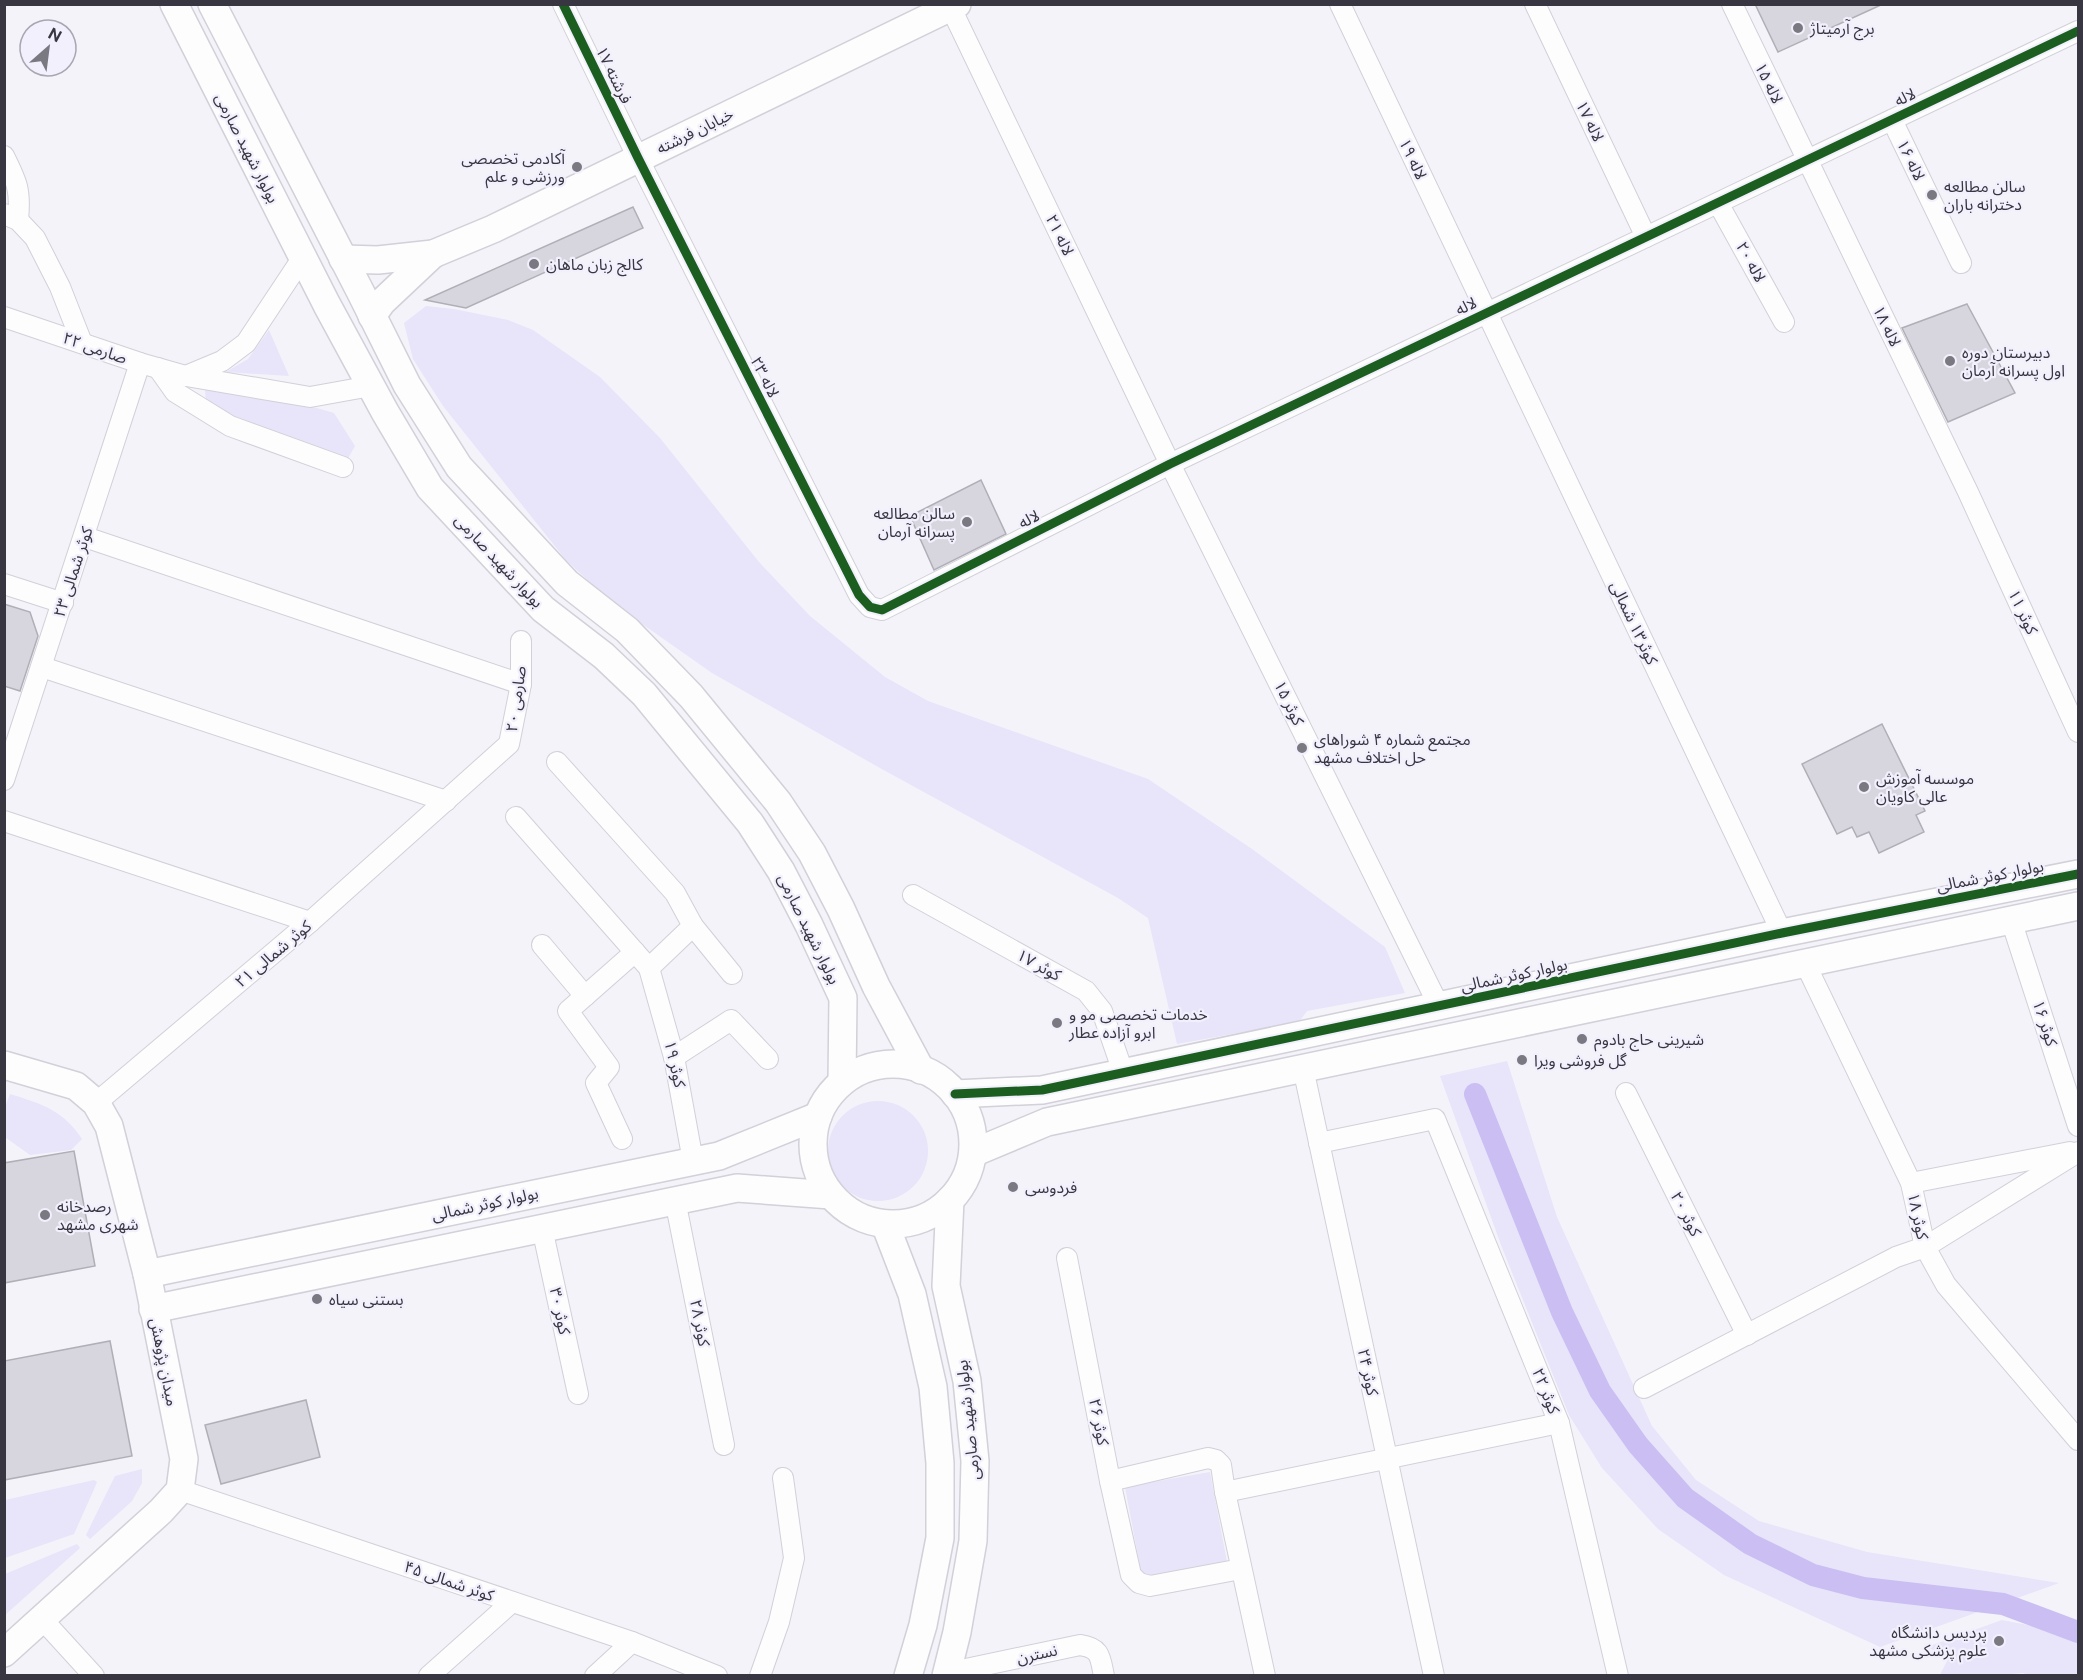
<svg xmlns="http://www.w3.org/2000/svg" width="2083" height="1680" viewBox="0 0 2083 1680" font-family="'Public Sans','Noto Sans Arabic',sans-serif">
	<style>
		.green { fill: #e8e4fa }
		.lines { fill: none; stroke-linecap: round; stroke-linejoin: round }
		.canal { stroke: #cabef2; stroke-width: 22 }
		.building { fill: #d7d6de; stroke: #b0afb7; stroke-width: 1.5 }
		.street-casing { stroke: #d2d0d8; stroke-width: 22 }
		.secondary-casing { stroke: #d2d0d8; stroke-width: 30 }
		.street { stroke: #fdfdfe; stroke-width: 20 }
		.secondary { stroke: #fdfdfe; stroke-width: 27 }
		.cycleway-casing { stroke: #f2f0fc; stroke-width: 13 }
		.cycleway { stroke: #1b5e20; stroke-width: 9 }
		.poi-dot { fill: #7a7881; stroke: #f2f0fc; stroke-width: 2 }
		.labels { text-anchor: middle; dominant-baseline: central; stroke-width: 4.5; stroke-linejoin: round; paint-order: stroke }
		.poi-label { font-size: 16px; fill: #383641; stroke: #f2f0fc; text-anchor: start }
		.street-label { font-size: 16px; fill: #383641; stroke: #f2f0fc }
	</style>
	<rect width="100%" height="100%" fill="#f4f3f9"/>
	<!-- green -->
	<g class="green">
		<polygon points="426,306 454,309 508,320 533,330 600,377 660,438 759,562 810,616 885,677 928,701 1148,779 1252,849 1385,947 1405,993 1307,1011 1299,1022 1177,1044 1148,918 1118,898 880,768 712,673 611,602 566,560 443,406 413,359 404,323"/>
		<polygon points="269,330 289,376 226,372 248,359"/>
		<polygon points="205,389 299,403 334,413 355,446 346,462 234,422 206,405"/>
		<polygon points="1507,1061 1557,1217 1652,1426 1696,1480 1759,1521 1867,1552 2059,1583 1880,1647 1724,1575 1658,1529 1602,1468 1569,1415 1501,1245 1440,1076"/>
		<path d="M10 1094C42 1104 63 1110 82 1139L71 1150 30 1155 5 1137V1107Z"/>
		<circle cx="878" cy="1151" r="50"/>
		<polygon points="142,1469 142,1483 132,1501 90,1539 86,1535 115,1476"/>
		<polygon points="1210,1472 1227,1562 1142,1577 1125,1487"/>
		<polygon points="94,1480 97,1482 95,1487 74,1534 5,1558 5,1500"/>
		<polygon points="77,1544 80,1548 5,1615 5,1574"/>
		<polygon points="2002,1620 2049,1629 2078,1641 2078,1675 2032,1676 2023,1673 1989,1676 1940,1675 1949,1657 1927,1647"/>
	</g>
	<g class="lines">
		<!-- canal -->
		<polyline class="canal" points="1475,1094 1562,1312 1600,1391 1638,1445 1685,1498 1750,1544 1813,1575 1863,1588 2003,1604 2078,1632"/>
	</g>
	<!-- building -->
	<g class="building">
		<polygon points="1755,4 1883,4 1778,52"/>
		<polygon points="633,207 643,228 466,308 425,300"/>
		<polygon points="1967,304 2015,393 1948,422 1902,328"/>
		<polygon points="981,480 1006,534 934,570 910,516"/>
		<polygon points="4,604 30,612 38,636 20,691 4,686"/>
		<polygon points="1882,724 1925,811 1916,815 1924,832 1879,853 1869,832 1857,837 1852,827 1837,834 1802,764"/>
		<polygon points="74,1151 95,1266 4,1283 4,1163"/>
		<polygon points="110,1341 132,1456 4,1480 4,1361"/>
		<polygon points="306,1400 320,1457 221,1484 205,1425"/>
	</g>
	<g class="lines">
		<!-- street casing -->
		<g class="street-casing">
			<g id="street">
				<polyline points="563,4 638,158 859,595 870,607 882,610 1170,464 2078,31"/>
				<polyline points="949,4 1170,464 1439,1006"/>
				<polyline points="1340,4 1782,933"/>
				<polyline points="1535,4 1646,237"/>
				<polyline points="1732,4 1968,492 2078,732"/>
				<polyline points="1892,120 1961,263"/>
				<path d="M4 156C17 182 21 190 18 220"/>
				<polyline points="1718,203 1784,322"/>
				<polyline points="4,214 18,220 35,238 60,287 82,343"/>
				<polyline points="4,317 140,363 186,376 310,397 371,386"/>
				<polyline points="158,368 175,392 230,426 343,467"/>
				<polyline points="186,376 222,361 246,343 303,257"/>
				<polyline points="85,537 521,684"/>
				<polyline points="4,584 63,603"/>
				<polyline points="42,667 446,801"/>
				<polyline points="557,762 675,893 693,926 732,974"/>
				<polyline points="4,780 140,363"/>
				<polyline points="516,817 649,968 674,1057 693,1161"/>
				<polyline points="4,821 310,922"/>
				<polyline points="913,895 1086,991 1102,1011 1123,1072"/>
				<polyline points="2011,920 2078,1126"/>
				<polyline points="542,945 585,996"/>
				<polyline points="1805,963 1911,1183 1925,1247 1946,1285 2078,1440"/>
				<polyline points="649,968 693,926"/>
				<polyline points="674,1057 731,1020 768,1059"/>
				<polyline points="1303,1068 1434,1676"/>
				<polyline points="1626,1093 1747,1335"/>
				<polyline points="96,1103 310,922 509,744 521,684 521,641"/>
				<polyline points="622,1139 596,1083 609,1067 568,1011 635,952"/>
				<polyline points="1319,1143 1435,1119 1559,1423 1618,1676"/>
				<polyline points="1911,1183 2070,1152"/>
				<polyline points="675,1200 724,1445"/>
				<polyline points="542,1228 578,1394"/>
				<polyline points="1067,1258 1110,1481 1131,1575 1139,1583 1150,1586 1241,1569"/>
				<polyline points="1644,1388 1896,1257 1925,1247 2078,1152"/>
				<polyline points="1110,1481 1208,1458 1216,1460 1221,1465 1225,1492 1265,1676"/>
				<polyline points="180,1490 632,1642 717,1676"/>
				<polyline points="1225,1492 1559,1423"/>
				<polyline points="42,1619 94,1676"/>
				<path d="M947 1673 1080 1645C1101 1648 1100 1657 1104 1676"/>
				<polyline points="429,1676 512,1602"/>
				<polyline points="595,1676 632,1642"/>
				<polyline points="760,1676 779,1622 794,1558 783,1478"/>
			</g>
		</g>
		<!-- secondary casing -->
		<g class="secondary-casing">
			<g id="secondary">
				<polyline points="174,4 327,305 385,412 430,488 543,609 604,656 644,694 750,823 781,871 809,925 843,998 842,1082"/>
				<polyline points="212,4 360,291 407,385 459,467 567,583 627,630 691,696 778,802 812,853 841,909 876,986 921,1070"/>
				<polyline points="343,259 378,260 433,254 493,229 957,4"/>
				<polyline points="372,316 382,302 433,254"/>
				<circle cx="893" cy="1144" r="80"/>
				<polyline points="4,1065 76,1086 96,1103 109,1126 147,1274 184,1459 180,1490 161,1511 4,1653"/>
				<polyline points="955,1094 1042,1090 1782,933 2078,874"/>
				<polyline points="973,1153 1047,1122 2078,906"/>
				<polyline points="885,1224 912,1294 933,1387 940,1463 940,1538 923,1625 908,1676"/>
				<polyline points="147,1274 719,1156 818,1116"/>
				<polyline points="153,1309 737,1188 831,1195"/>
				<polyline points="946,1676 957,1632 973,1541 975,1461 967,1381 946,1286 950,1200"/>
			</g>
		</g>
		<!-- street -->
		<use href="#street" class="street"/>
		<!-- secondary -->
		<use href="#secondary" class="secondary"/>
		<!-- cycleway casing -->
		<g class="cycleway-casing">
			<g id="cycleway">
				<polyline points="563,4 638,158 859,595 870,607 882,610 1170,464 2078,31"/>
				<polyline points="955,1094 1042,1090 1782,933 2078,874"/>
			</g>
		</g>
		<!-- cycleway -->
		<use href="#cycleway" class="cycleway"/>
	</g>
	<!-- markers -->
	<g class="poi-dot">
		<circle cx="1798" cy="28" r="6"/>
		<circle cx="577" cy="167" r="6"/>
		<circle cx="1932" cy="195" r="6"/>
		<circle cx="534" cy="264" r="6"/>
		<circle cx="1950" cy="361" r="6"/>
		<circle cx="967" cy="522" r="6"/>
		<circle cx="1302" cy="748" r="6"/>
		<circle cx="1864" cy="787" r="6"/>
		<circle cx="1057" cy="1023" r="6"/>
		<circle cx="1582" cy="1039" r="6"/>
		<circle cx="1522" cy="1060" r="6"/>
		<circle cx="1013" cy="1187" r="6"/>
		<circle cx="45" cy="1215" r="6"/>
		<circle cx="317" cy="1299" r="6"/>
		<circle cx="1999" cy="1641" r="6"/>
	</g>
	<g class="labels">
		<!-- poi labels -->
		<g class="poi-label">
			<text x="1810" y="28">برج آرمیتاژ</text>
			<text x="565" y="158" text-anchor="end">آکادمی تخصصی<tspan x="565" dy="18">ورزشی و علم</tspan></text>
			<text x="1944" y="186">سالن مطالعه<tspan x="1944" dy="18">دخترانه باران</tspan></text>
			<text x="546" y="264">کالج زبان ماهان</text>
			<text x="1962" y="352">دبیرستان دوره<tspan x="1962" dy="18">اول پسرانه آرمان</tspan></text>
			<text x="955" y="513" text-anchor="end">سالن مطالعه<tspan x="955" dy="18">پسرانه آرمان</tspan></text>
			<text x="1314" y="739">مجتمع شماره ۴ شوراهای<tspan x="1314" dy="18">حل اختلاف مشهد</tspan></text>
			<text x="1876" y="778">موسسه آموزش<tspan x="1876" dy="18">عالی کاویان</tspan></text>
			<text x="1069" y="1014">خدمات تخصصی مو و<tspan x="1069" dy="18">ابرو آزاده عطار</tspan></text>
			<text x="1594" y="1039">شیرینی حاج بادوم</text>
			<text x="1534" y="1060">گل فروشی ویرا</text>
			<text x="1025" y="1187">فردوسی</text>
			<text x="57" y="1206">رصدخانه<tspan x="57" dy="18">شهری مشهد</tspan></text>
			<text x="329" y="1299">بستنی سیاه</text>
			<text x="1987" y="1632" text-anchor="end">پردیس دانشگاه<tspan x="1987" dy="18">علوم پزشکی مشهد</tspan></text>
		</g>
		<!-- street labels -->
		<g class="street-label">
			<text transform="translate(614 75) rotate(64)">فرشته ۱۷</text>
			<text transform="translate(1769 83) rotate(64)">لاله ۱۵</text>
			<text transform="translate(1905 97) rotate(-25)">لاله</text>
			<text transform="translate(1590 121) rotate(64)">لاله ۱۷</text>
			<text transform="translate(695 131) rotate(-26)">خیابان فرشته</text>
			<text transform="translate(247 148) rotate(63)">بولوار شهید صارمی</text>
			<text transform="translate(1413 159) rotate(65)">لاله ۱۹</text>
			<text transform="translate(1911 160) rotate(64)">لاله ۱۶</text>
			<text transform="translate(1060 235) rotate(64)">لاله ۲۱</text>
			<text transform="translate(1751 262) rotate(61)">لاله ۲۰</text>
			<text transform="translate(1466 306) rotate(-25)">لاله</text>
			<text transform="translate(1887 326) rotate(64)">لاله ۱۸</text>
			<text transform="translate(95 348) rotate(19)">صارمی ۲۲</text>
			<text transform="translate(765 377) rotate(63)">لاله ۲۳</text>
			<text transform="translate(1029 519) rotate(-27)">لاله</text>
			<text transform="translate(499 561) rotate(47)">بولوار شهید صارمی</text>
			<text transform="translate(73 572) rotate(-72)">کوثر شمالی ۲۳</text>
			<text transform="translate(2023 612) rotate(65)">کوثر ۱۱</text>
			<text transform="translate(1634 623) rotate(65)">کوثر۱۳ شمالی</text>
			<text transform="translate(516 699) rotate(-82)">صارمی ۲۰</text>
			<text transform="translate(1289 703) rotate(64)">کوثر ۱۵</text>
			<text transform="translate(1990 876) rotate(-11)">بولوار کوثر شمالی</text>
			<text transform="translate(809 929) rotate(64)">بولوار شهید صارمی</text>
			<text transform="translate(273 954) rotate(-40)">کوثر شمالی ۲۱</text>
			<text transform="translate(1039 965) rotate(29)">کوثر ۱۷</text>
			<text transform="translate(1514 975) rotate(-12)">بولوار کوثر شمالی</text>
			<text transform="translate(2045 1023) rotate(72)">کوثر ۱۶</text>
			<text transform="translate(675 1064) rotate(77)">کوثر ۱۹</text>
			<text transform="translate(485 1204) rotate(-12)">بولوار کوثر شمالی</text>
			<text transform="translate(1686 1214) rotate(63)">کوثر ۲۰</text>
			<text transform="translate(1918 1216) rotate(78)">کوثر ۱۸</text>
			<text transform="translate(560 1311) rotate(78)">کوثر ۳۰</text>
			<text transform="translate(700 1323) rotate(79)">کوثر ۲۸</text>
			<text transform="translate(164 1362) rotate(79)">میدان پژوهش</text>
			<text transform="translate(1368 1372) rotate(78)">کوثر ۲۴</text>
			<text transform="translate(1546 1391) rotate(68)">کوثر ۲۲</text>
			<text transform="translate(968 1420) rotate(-96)">بولوار شهید صارمی</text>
			<text transform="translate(1099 1422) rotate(79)">کوثر ۲۶</text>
			<text transform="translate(449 1581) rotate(19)">کوثر شمالی ۴۵</text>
			<text transform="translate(1037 1654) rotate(-12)">نسترن</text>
		</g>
	</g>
	<!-- border -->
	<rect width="2083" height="1680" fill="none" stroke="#383641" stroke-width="12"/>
	<!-- north arrow -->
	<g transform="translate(48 48) rotate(28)"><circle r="28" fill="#f2f0fc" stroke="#a8a6b1" stroke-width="1.5"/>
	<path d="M0-4.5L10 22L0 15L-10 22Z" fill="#7a7881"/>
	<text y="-9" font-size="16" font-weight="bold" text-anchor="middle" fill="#383641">N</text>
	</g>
</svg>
